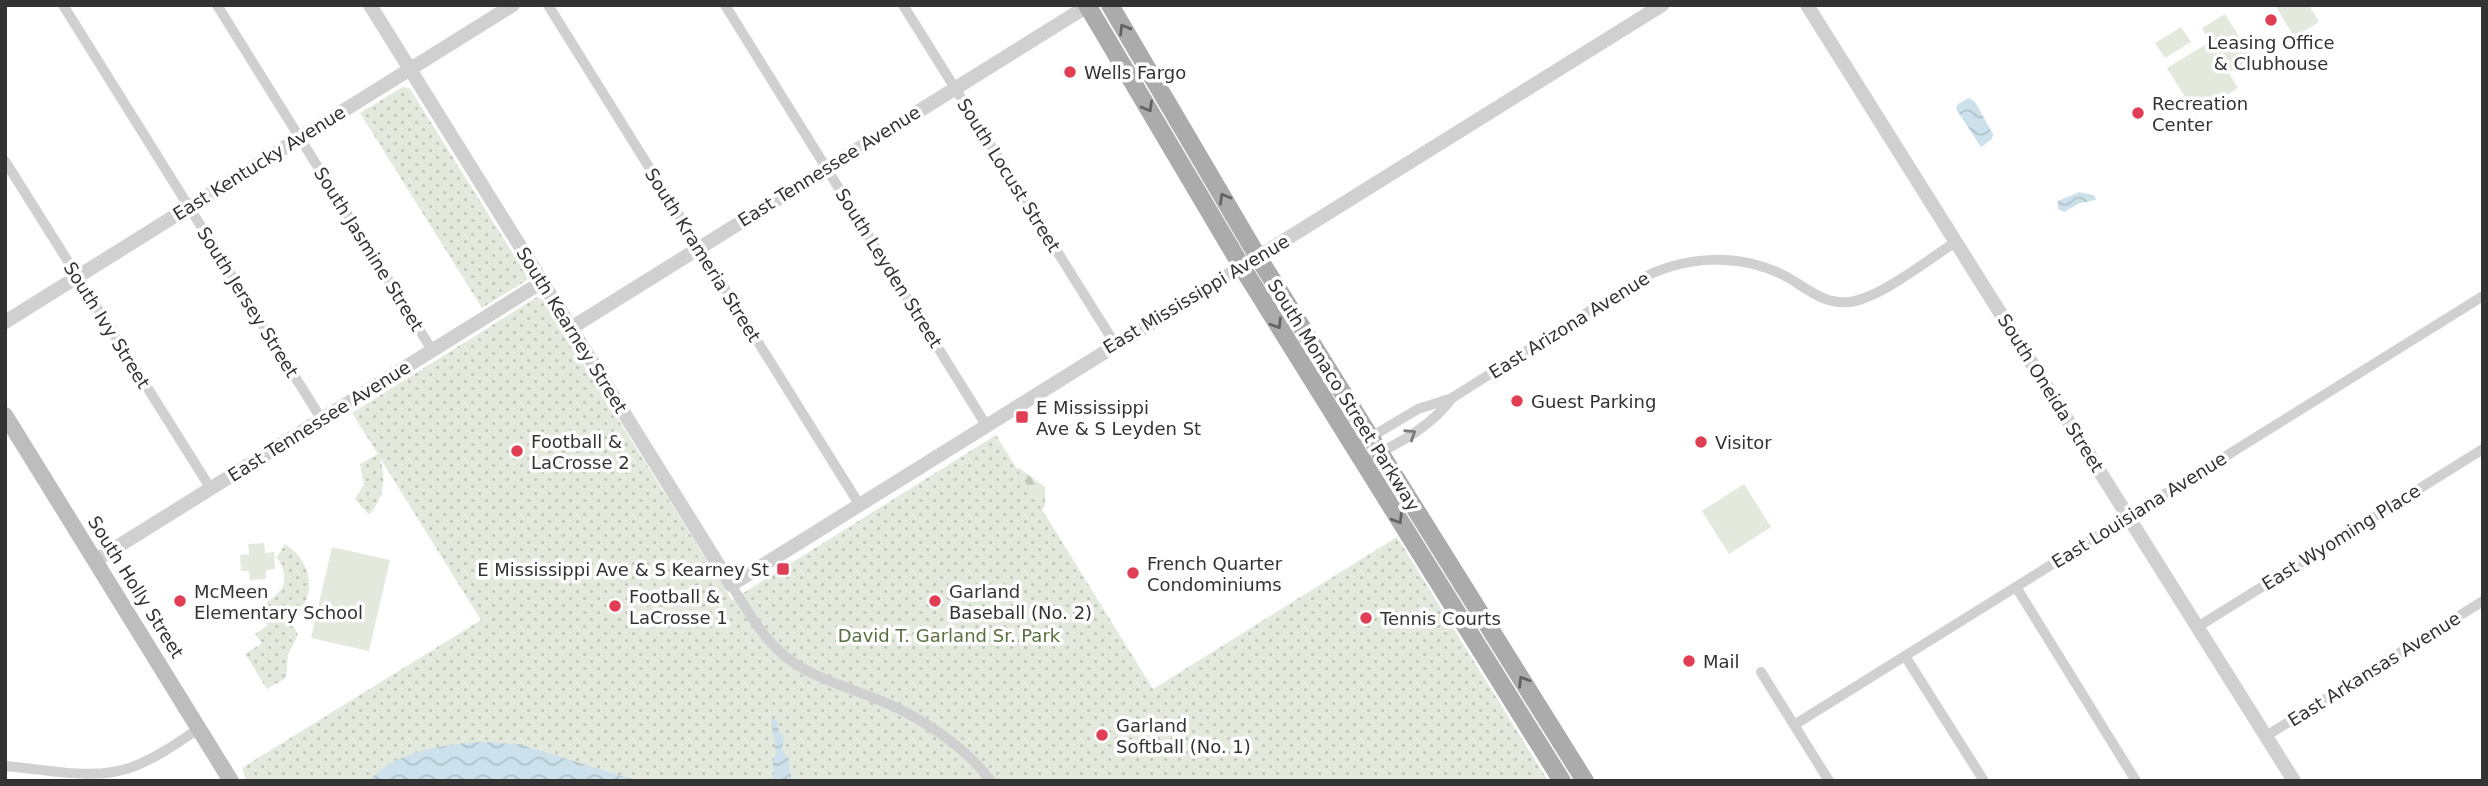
<svg xmlns="http://www.w3.org/2000/svg" width="2488" height="786" viewBox="0 0 2488 786" font-family="'DejaVu Sans',sans-serif">
	<style>
		.green { fill: #e3e9dc }
		.forest { fill: url(#forest-firs) }
		.park { fill: url(#park-dots) }
		.water { fill: url(#water-waves) }
		.lines { fill: none; stroke-linecap: round; stroke-linejoin: round }
		.minor { stroke: #d0d0d0; stroke-width: 10 }
		.tertiary { stroke: #d0d0d0; stroke-width: 14 }
		.secondary { stroke: #bdbdbd; stroke-width: 16 }
		.primary { stroke: #ababab; stroke-width: 18 }
		.oneway { stroke: #636363 }
		.oneway2 { stroke: #7a7a7a }
		.poi-dot { fill: #e03e55; stroke: #fff; stroke-width: 2.5 }
		.labels { text-anchor: middle; dominant-baseline: central; stroke-width: 7; stroke-linejoin: round; paint-order: stroke }
		.poi-label { font-size: 18px; fill: #333; stroke: #fff; text-anchor: start }
		.street-label { font-size: 18px; fill: #333; stroke: #fff }
		.park-label { font-size: 18px; fill: #596e40; stroke: #fff }
	</style>
	<defs>
		<pattern id="forest-firs" width="22" height="20" patternUnits="userSpaceOnUse" patternTransform="scale(1.75)"><rect width="22" height="20" fill="#e3e9dc"/><path d="M5 1l3.5 6h-7zM16 11l3.5 6h-7z" fill="#c3c8bd"/></pattern>
		<pattern id="park-dots" width="8" height="8" patternUnits="userSpaceOnUse" patternTransform="scale(1.75)"><rect width="8" height="8" fill="#e3e9dc"/><path d="M2 2h.1M6 6h.1" fill="none" stroke="#c3c8bd" stroke-width="1.8" stroke-linecap="round"/></pattern>
		<pattern id="water-waves" width="16" height="10" patternUnits="userSpaceOnUse" patternTransform="scale(1.75)"><rect width="16" height="10" fill="#cce1eb"/><path d="M0 5q4-4 8 0t8 0" fill="none" stroke="#b0c2ca"/></pattern>
	</defs>
	<rect width="100%" height="100%" fill="#fff"/>
	<!-- green -->
	<g class="green">
		<polygon points="2275,5 2309,5 2319,22 2294,37"/>
		<polygon points="2225,14 2252,58 2230,72 2211,43 2238,88 2196,114 2167,68 2210,42 2202,28"/>
		<polygon points="2181,27 2191,42 2165,58 2155,43"/>
		<polygon points="1744,484 1771,527 1729,554 1702,511"/>
		<polygon points="264,543 265,553 274,552 275,569 266,570 266,579 250,580 249,571 241,571 240,555 249,554 248,544"/>
		<polygon points="332,547 390,560 369,651 311,638"/>
	</g>
	<!-- forest -->
	<polygon class="forest" points="1019,468 1045,487 1045,506 1041,510 1014,469"/>
	<!-- park -->
	<g class="park">
		<polygon points="403,87 410,89 527,276 527,280 482,308 360,113"/>
		<path d="M537 297 543 300 732 600 996 435 1153 689 1397 537 1548 781H246L242 768 481 620 380 458C386 479 385 497 369 515L355 499 364 484 360 464 378 454 352 413Z"/>
		<path d="M285 544C315 563 317 599 291 621L298 635 288 655 286 678 267 689 245 654 262 643 255 634 268 625 260 616 261 607C282 590 293 586 277 557Z"/>
	</g>
	<!-- water -->
	<g class="water">
		<polygon points="1969,98 1975,102 1993,134 1992,139 1981,147 1956,109 1958,104"/>
		<polygon points="2079,192 2094,195 2096,200 2080,203 2064,212 2058,209 2058,201"/>
		<polygon points="771,719 777,719 779,732 784,736 782,750 788,758 792,781 774,781 773,762 776,753"/>
		<path d="M483 742 519 744 638 781H369C392 752 449 743 483 742Z"/>
	</g>
	<g class="lines">
		<!-- minor -->
		<g class="minor">
			<polyline points="63,5 322,420"/>
			<polyline points="217,5 432,350"/>
			<polyline points="548,5 859,504"/>
			<polyline points="725,5 986,425"/>
			<polyline points="903,5 1115,344"/>
			<polyline points="5,161 211,489"/>
			<path d="M1354 447 1418 409 1452 398 1637 281C1683 255 1740 252 1787 277 1808 289 1824 305 1850 302 1882 297 1929 259 1957 241"/>
			<path d="M1362 460C1394 447 1431 427 1452 398"/>
			<path d="M731 585C747 609 762 638 786 657 811 677 844 686 874 698 916 714 963 744 991 781"/>
			<polyline points="2016,587 2136,781"/>
			<polyline points="2199,626 2483,449"/>
			<polyline points="1905,656 1984,781"/>
			<polyline points="1761,672 1829,781"/>
			<polyline points="1794,725 2483,296"/>
			<polyline points="2266,736 2483,601"/>
			<path d="M5 766C46 769 95 782 135 766 158 757 180 741 201 727"/>
		</g>
		<!-- tertiary -->
		<g class="tertiary">
			<polyline points="370,5 731,585 1662,5"/>
			<polyline points="1807,5 2294,781"/>
			<polyline points="5,322 513,5"/>
			<polyline points="571,328 1089,5"/>
			<polyline points="96,560 542,282"/>
		</g>
		<!-- secondary -->
		<polyline class="secondary" points="5,415 231,781"/>
		<!-- primary -->
		<g class="primary">
			<polyline points="1087,5 1242,267 1562,781"/>
			<polyline points="1110,5 1258,257 1585,781"/>
		</g>
	</g>
	<!-- one-way arrows -->
	<defs><path id="oneway-chevron" d="M-2-3.5L2.5 0L-2 3.5" fill="none" stroke-width="1.6" stroke-linecap="round" stroke-linejoin="round" transform="scale(1.75)"/></defs>
	<g class="oneway">
		<use href="#oneway-chevron" transform="translate(1124 29) rotate(-121)"/>
		<use href="#oneway-chevron" transform="translate(1148 107) rotate(60)"/>
		<use href="#oneway-chevron" transform="translate(1224 198) rotate(-120)"/>
		<use href="#oneway-chevron" transform="translate(1277 324) rotate(58)"/>
		<use href="#oneway-chevron" transform="translate(1398 519) rotate(58)"/>
		<use href="#oneway-chevron" transform="translate(1523 681) rotate(-122)"/>
	</g>
	<use class="oneway2" href="#oneway-chevron" transform="translate(1411 434) rotate(-33)"/>
	<!-- markers -->
	<g class="poi-dot">
		<circle cx="2271" cy="20" r="7"/>
		<circle cx="1070" cy="72" r="7"/>
		<circle cx="2138" cy="113" r="7"/>
		<circle cx="1517" cy="401" r="7"/>
		<rect x="1015" y="410" width="14" height="14" rx="3.5"/>
		<circle cx="1701" cy="442" r="7"/>
		<circle cx="517" cy="451" r="7"/>
		<rect x="776" y="562" width="14" height="14" rx="3.5"/>
		<circle cx="1133" cy="573" r="7"/>
		<circle cx="180" cy="601" r="7"/>
		<circle cx="935" cy="601" r="7"/>
		<circle cx="615" cy="606" r="7"/>
		<circle cx="1366" cy="618" r="7"/>
		<circle cx="1689" cy="661" r="7"/>
		<circle cx="1102" cy="735" r="7"/>
	</g>
	<g class="labels">
		<!-- poi labels -->
		<g class="poi-label">
			<text x="2271" y="42" text-anchor="middle">Leasing Office<tspan x="2271" dy="21">&amp; Clubhouse</tspan></text>
			<text x="1084" y="72">Wells Fargo</text>
			<text x="2152" y="103">Recreation<tspan x="2152" dy="21">Center</tspan></text>
			<text x="1531" y="401">Guest Parking</text>
			<text x="1036" y="407">E Mississippi<tspan x="1036" dy="21">Ave &amp; S Leyden St</tspan></text>
			<text x="531" y="441">Football &amp;<tspan x="531" dy="21">LaCrosse 2</tspan></text>
			<text x="1715" y="442">Visitor</text>
			<text x="1147" y="563">French Quarter<tspan x="1147" dy="21">Condominiums</tspan></text>
			<text x="769" y="569" text-anchor="end">E Mississippi Ave &amp; S Kearney St</text>
			<text x="194" y="591">McMeen<tspan x="194" dy="21">Elementary School</tspan></text>
			<text x="949" y="591">Garland<tspan x="949" dy="21">Baseball (No. 2)</tspan></text>
			<text x="629" y="596">Football &amp;<tspan x="629" dy="21">LaCrosse 1</tspan></text>
			<text x="1380" y="618">Tennis Courts</text>
			<text x="1703" y="661">Mail</text>
			<text x="1116" y="725">Garland<tspan x="1116" dy="21">Softball (No. 1)</tspan></text>
		</g>
		<!-- street labels -->
		<g class="street-label">
			<text transform="translate(259 163) rotate(-32)">East Kentucky Avenue</text>
			<text transform="translate(829 166) rotate(-32)">East Tennessee Avenue</text>
			<text transform="translate(1009 175) rotate(58)">South Locust Street</text>
			<text transform="translate(369 249) rotate(58)">South Jasmine Street</text>
			<text transform="translate(703 255) rotate(58)">South Krameria Street</text>
			<text transform="translate(889 268) rotate(58)">South Leyden Street</text>
			<text transform="translate(1196 294) rotate(-31)">East Mississippi Avenue</text>
			<text transform="translate(248 302) rotate(58)">South Jersey Street</text>
			<text transform="translate(107 325) rotate(58)">South Ivy Street</text>
			<text transform="translate(1569 325) rotate(-32)">East Arizona Avenue</text>
			<text transform="translate(572 330) rotate(58)">South Kearney Street</text>
			<text transform="translate(2051 393) rotate(58)">South Oneida Street</text>
			<text transform="translate(1344 395) rotate(58)">South Monaco Street Parkway</text>
			<text transform="translate(319 421) rotate(-32)">East Tennessee Avenue</text>
			<text transform="translate(2139 510) rotate(-32)">East Louisiana Avenue</text>
			<text transform="translate(2341 537) rotate(-32)">East Wyoming Place</text>
			<text transform="translate(136 587) rotate(58)">South Holly Street</text>
			<text transform="translate(2374 669) rotate(-32)">East Arkansas Avenue</text>
		</g>
		<!-- park labels -->
		<g class="park-label">
			<text x="949" y="635">David T. Garland Sr. Park</text>
		</g>
	</g>
	<!-- border -->
	<rect width="2488" height="786" fill="none" stroke="#333333" stroke-width="14"/>
</svg>
